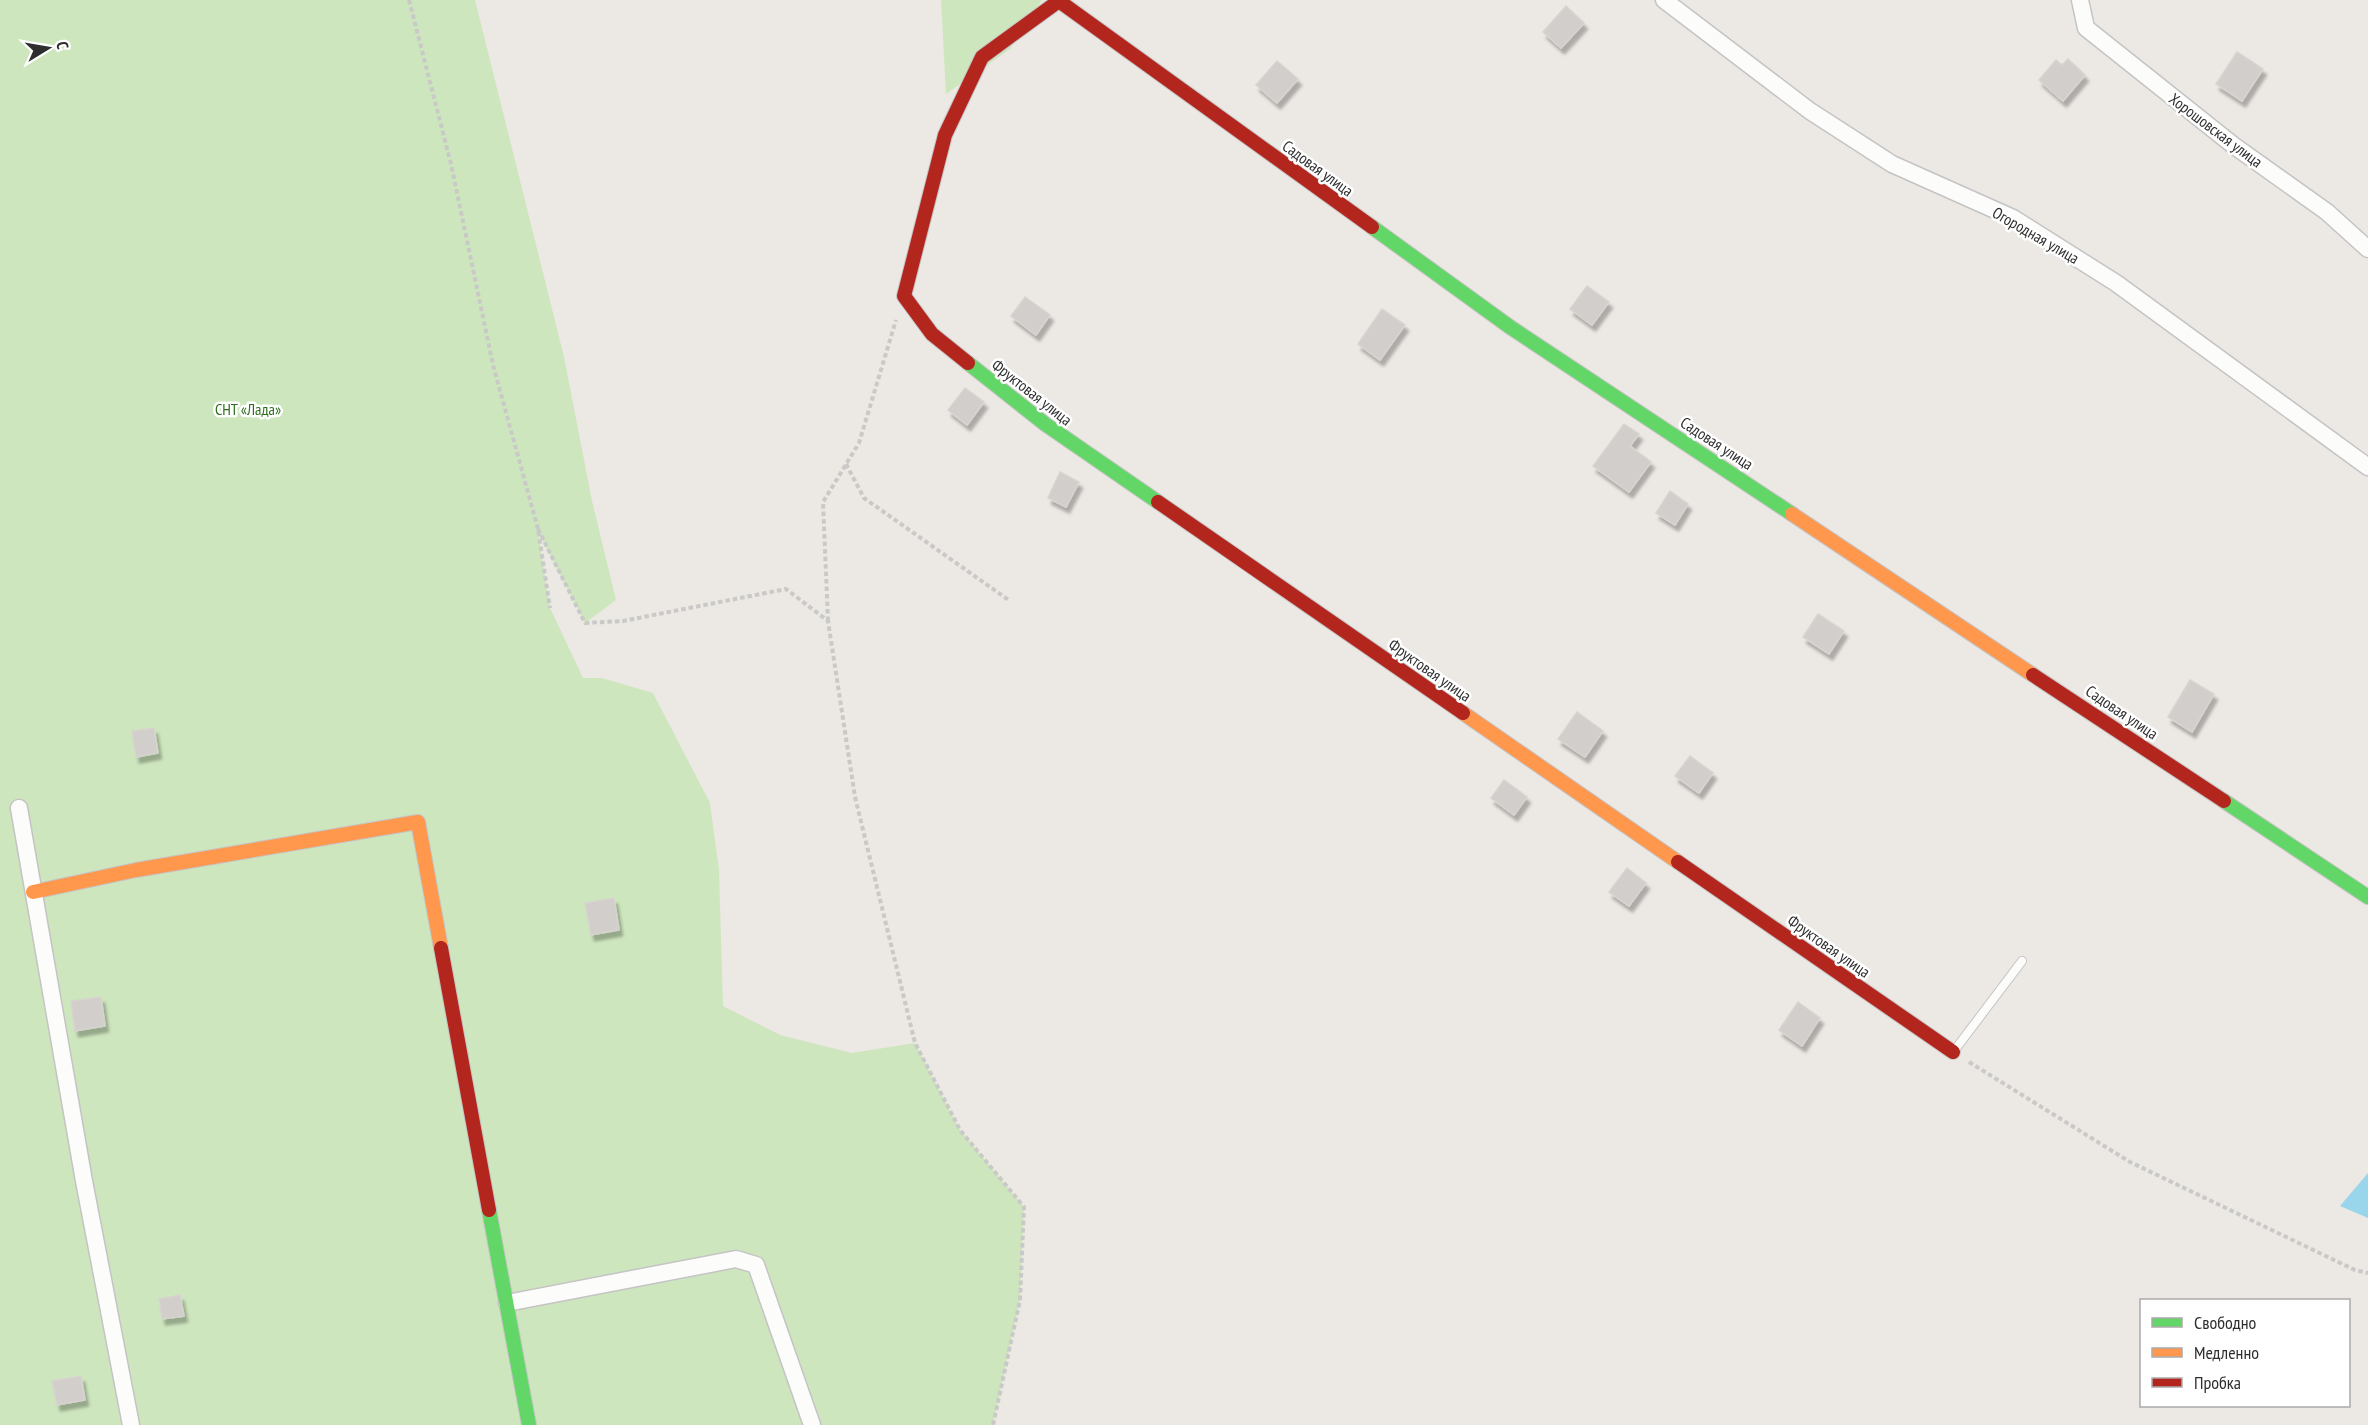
<svg xmlns="http://www.w3.org/2000/svg" width="2368" height="1425" viewBox="0 0 2368 1425" font-family="'PT Sans Narrow',sans-serif">
	<style>
		.green { fill: #cee6be }
		.water { fill: #99d6ec }
		.building { fill: #d1cecb; stroke: #d7d4d0; stroke-width: 1.5; filter: url(#shadow) }
		.lines { fill: none; stroke-linecap: round; stroke-linejoin: round }
		.lane-casing { stroke: #c5c4c5; stroke-width: 10 }
		.street-casing { stroke: #c5c4c5; stroke-width: 19 }
		.fast-casing { stroke: #c5c4c5; stroke-width: 16 }
		.slow-casing { stroke: #c5c4c5; stroke-width: 16 }
		.jam-casing { stroke: #c5c4c5; stroke-width: 16 }
		.path { stroke: #c9c9c8; stroke-width: 4; stroke-dasharray: 4.5 3; stroke-linecap: butt }
		.lane { stroke: #fcfcfb; stroke-width: 8 }
		.street { stroke: #fcfcfb; stroke-width: 16 }
		.fast { stroke: #63d668; stroke-width: 14 }
		.slow { stroke: #ff974d; stroke-width: 14 }
		.jam { stroke: #b3261e; stroke-width: 14 }
		.labels { text-anchor: middle; dominant-baseline: central; stroke-width: 5; stroke-linejoin: round; paint-order: stroke }
		.street-label { font-size: 16px; fill: #2e2e2e; stroke: #fff }
		.park-label { font-size: 16px; fill: #2c6e1b; stroke: #fff }
	</style>
	<defs>
		<filter id="shadow"><feDropShadow dx="3.5" dy="6" stdDeviation="1.5" flood-color="#0004"/></filter>
	</defs>
	<rect width="100%" height="100%" fill="#ece8e4"/>
	<!-- green -->
	<g class="green">
		<polygon points="0,0 475,0 564,357 592,501 616,600 585,623 538,532 550,608 583,678 602,678 653,693 710,803 719,870 723,1006 780,1035 852,1053 915,1043 960,1130 1024,1207 1020,1300 993,1425 0,1425"/>
		<polygon points="941,0 1042,0 1010,49 946,94"/>
	</g>
	<!-- water -->
	<polygon class="water" points="2368,1173 2368,1218 2340,1206"/>
	<!-- building -->
	<g class="building">
		<polygon points="1566,6 1584,23 1561,48 1543,32"/>
		<polygon points="2237,52 2263,69 2242,101 2216,84"/>
		<polygon points="2068,59 2085,75 2063,101 2039,80 2056,60 2062,65"/>
		<polygon points="1277,61 1298,79 1277,103 1256,85"/>
		<polygon points="1587,286 1609,302 1592,325 1570,309"/>
		<polygon points="1025,297 1050,315 1036,335 1011,316"/>
		<polygon points="1382,309 1405,325 1380,360 1358,344"/>
		<polygon points="965,388 984,402 967,425 948,410"/>
		<polygon points="1624,424 1639,434 1630,446 1651,462 1629,492 1593,466"/>
		<polygon points="1060,472 1079,482 1066,507 1048,498"/>
		<polygon points="1670,491 1688,504 1675,525 1656,513"/>
		<polygon points="1818,614 1844,631 1829,654 1803,637"/>
		<polygon points="2190,680 2214,694 2192,732 2168,717"/>
		<polygon points="1577,712 1603,731 1585,757 1558,739"/>
		<polygon points="154,728 158,753 136,757 132,731"/>
		<polygon points="1690,756 1713,773 1699,793 1675,776"/>
		<polygon points="1504,780 1527,797 1514,815 1491,798"/>
		<polygon points="1627,868 1646,883 1629,906 1609,892"/>
		<polygon points="614,898 619,930 591,935 585,903"/>
		<polygon points="101,997 105,1026 75,1031 71,1001"/>
		<polygon points="1798,1002 1820,1018 1802,1046 1779,1030"/>
		<polygon points="180,1295 184,1316 162,1319 159,1299"/>
		<polygon points="81,1376 85,1400 57,1405 52,1381"/>
	</g>
	<g class="lines">
		<!-- lane casing -->
		<g class="lane-casing">
			<polyline id="lane" points="1954,1051 2022,961"/>
		</g>
		<!-- street casing -->
		<g class="street-casing">
			<g id="street">
				<polyline points="1664,0 1810,111 1892,164 2013,218 2116,283 2368,467"/>
				<polyline points="2080,0 2086,28 2233,145 2327,212 2368,249"/>
				<polyline points="19,808 84,1181 131,1425"/>
				<polyline points="507,1303 736,1259 756,1265 812,1425"/>
			</g>
		</g>
		<!-- fast casing -->
		<g class="fast-casing">
			<g id="fast">
				<polyline points="1372,227 1510,327 1792,514"/>
				<polyline points="968,363 1045,424 1158,502"/>
				<polyline points="2224,801 2368,897"/>
				<polyline points="489,1210 529,1425"/>
			</g>
		</g>
		<!-- slow casing -->
		<g class="slow-casing">
			<g id="slow">
				<polyline points="1792,514 2033,675"/>
				<polyline points="1463,713 1678,862"/>
				<polyline points="33,892 136,870 418,822 441,948"/>
			</g>
		</g>
		<!-- jam casing -->
		<g class="jam-casing">
			<g id="jam">
				<polyline points="1059,1 1372,227"/>
				<polyline points="968,363 932,334 904,296 945,135 982,57 1060,0"/>
				<polyline points="1158,502 1463,713"/>
				<polyline points="2033,675 2224,801"/>
				<polyline points="1678,862 1953,1052"/>
				<polyline points="441,948 489,1210"/>
			</g>
		</g>
		<!-- path -->
		<g class="path">
			<polyline points="409,0 451,164 493,365 538,529 550,608"/>
			<polyline points="846,464 864,498 1010,601"/>
			<polyline points="538,529 585,623 623,621 786,589 828,621 855,797 915,1043 960,1130 1024,1207 1020,1300 993,1425"/>
			<polyline points="828,621 823,502 859,443 896,320"/>
			<polyline points="1969,1062 2130,1162 2355,1270 2368,1273"/>
		</g>
		<!-- lane -->
		<use href="#lane" class="lane"/>
		<!-- street -->
		<use href="#street" class="street"/>
		<!-- fast -->
		<use href="#fast" class="fast"/>
		<!-- slow -->
		<use href="#slow" class="slow"/>
		<!-- jam -->
		<use href="#jam" class="jam"/>
	</g>
	<g class="labels">
		<!-- street labels -->
		<g class="street-label">
			<text transform="translate(2216 130) rotate(37)">Хорошовская улица</text>
			<text transform="translate(1318 168) rotate(36)">Садовая улица</text>
			<text transform="translate(2036 235) rotate(30)">Огородная улица</text>
			<text transform="translate(1032 392) rotate(38)">Фруктовая улица</text>
			<text transform="translate(1717 443) rotate(33)">Садовая улица</text>
			<text transform="translate(1430 670) rotate(35)">Фруктовая улица</text>
			<text transform="translate(2122 712) rotate(34)">Садовая улица</text>
			<text transform="translate(1829 946) rotate(35)">Фруктовая улица</text>
		</g>
		<!-- park labels -->
		<g class="park-label">
			<text x="248" y="409">СНТ «Лада»</text>
		</g>
	</g>
	<!-- legend -->
	<rect x="2140" y="1299" width="210" height="108" fill="#ffffff" stroke="#ababab" stroke-width="1.5"/>
	<rect x="2152" y="1318" width="30" height="9" fill="#63d668" stroke="#ababab" stroke-width="1.5"/>
	<text x="2194" y="1329" font-size="18" fill="#2e2e2e">Свободно</text>
	<rect x="2152" y="1348" width="30" height="9" fill="#ff974d" stroke="#ababab" stroke-width="1.5"/>
	<text x="2194" y="1359" font-size="18" fill="#2e2e2e">Медленно</text>
	<rect x="2152" y="1378" width="30" height="9" fill="#b3261e" stroke="#ababab" stroke-width="1.5"/>
	<text x="2194" y="1389" font-size="18" fill="#2e2e2e">Пробка</text>
	<!-- north arrow -->
	<g transform="translate(48 48) rotate(79)" stroke="#ffffff" stroke-width="4.5" paint-order="stroke">
	<path d="M0-4.5L10 22L0 15L-10 22Z" fill="#2e2e2e"/>
	<text y="-9" font-size="16" font-weight="bold" text-anchor="middle" fill="#2e2e2e">С</text>
	</g>
</svg>
